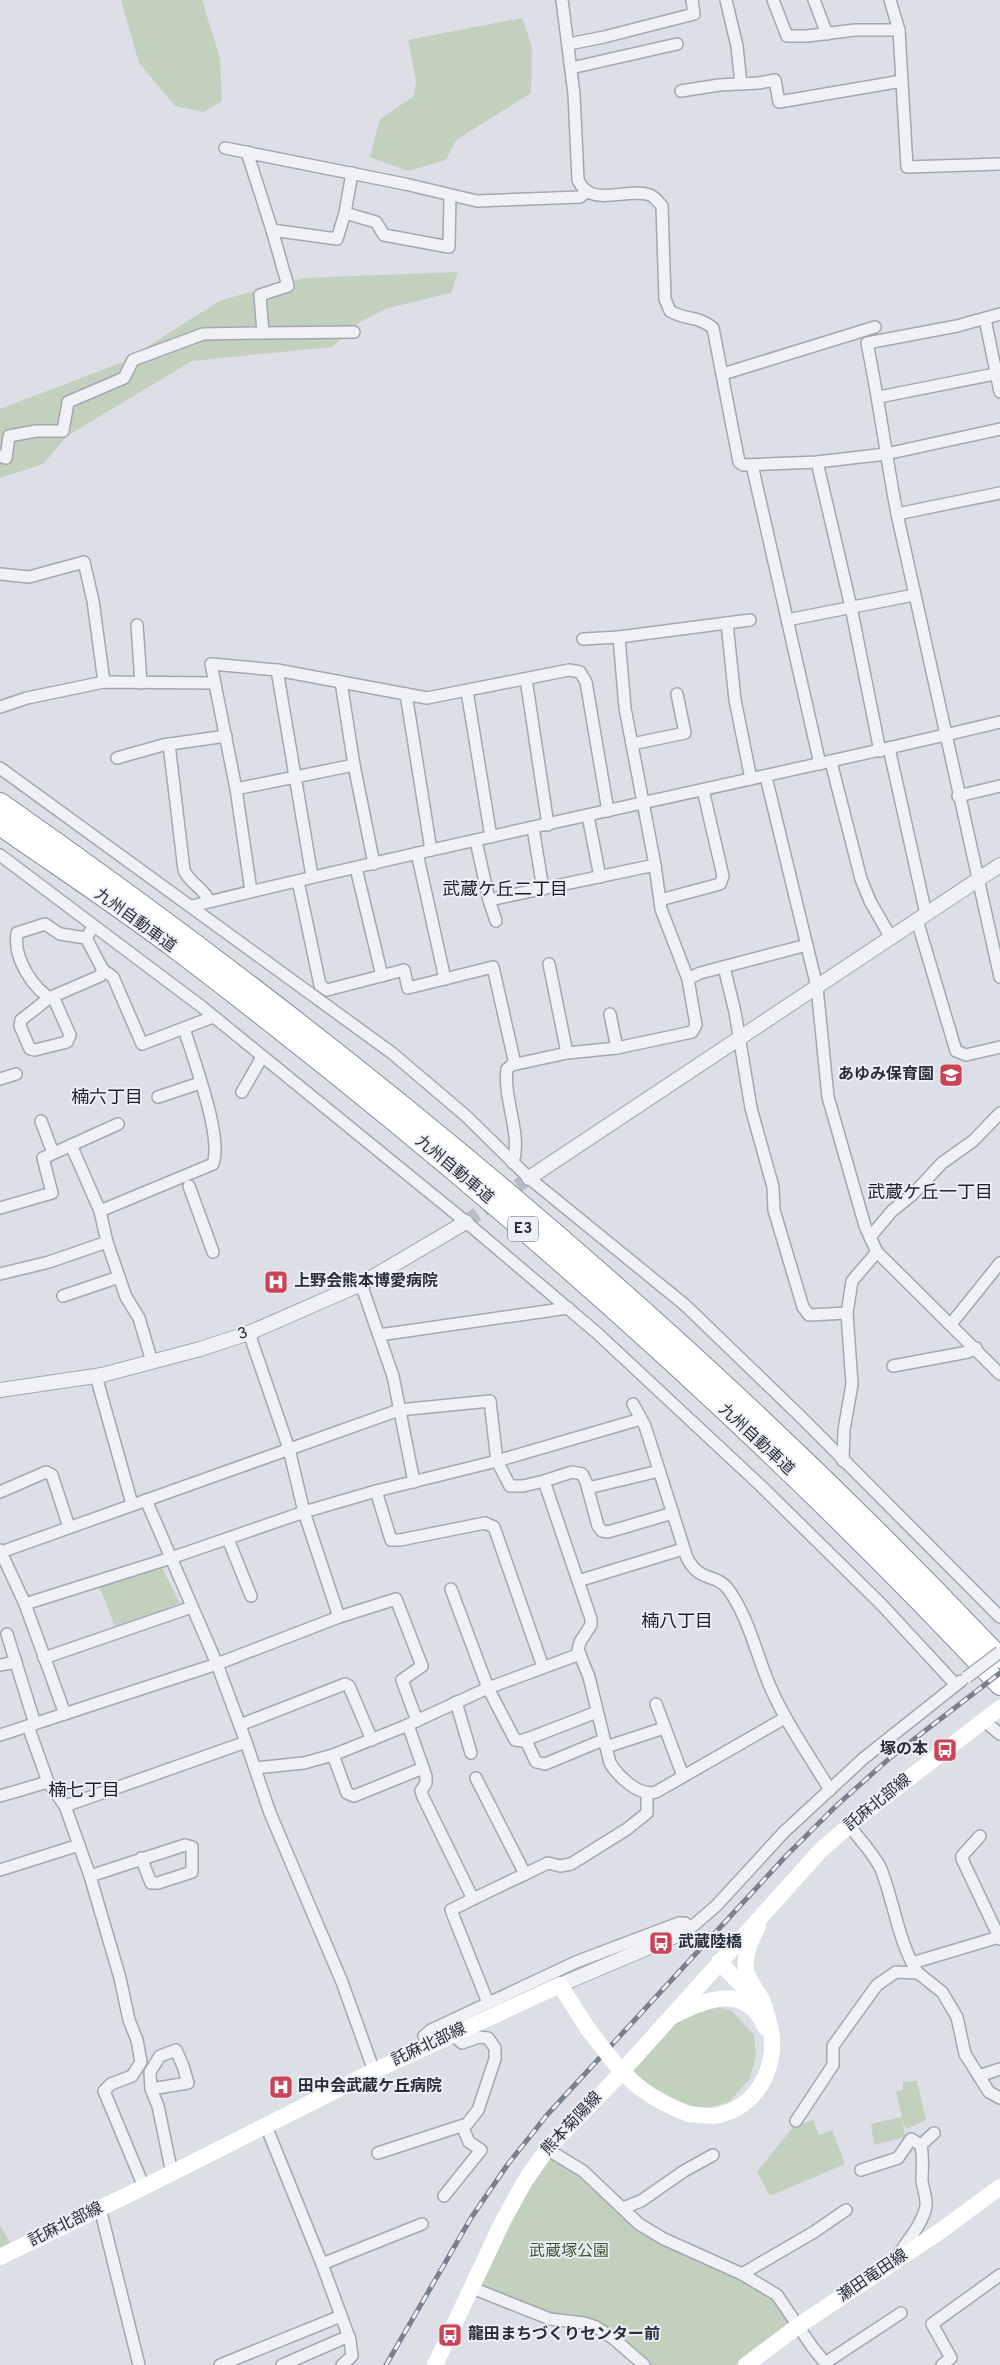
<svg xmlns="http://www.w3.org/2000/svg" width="1000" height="2365" viewBox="0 0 1000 2365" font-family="Overpass,'Noto Sans JP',sans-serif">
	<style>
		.green { fill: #c2d0be }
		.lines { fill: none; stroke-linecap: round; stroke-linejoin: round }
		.tertiary-tunnel { stroke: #b8bcc4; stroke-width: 14; stroke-dasharray: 14 7; stroke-linecap: butt }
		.minor-casing { stroke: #a2a7b0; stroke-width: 14 }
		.tertiary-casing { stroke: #a2a7b0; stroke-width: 16 }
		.motorway-casing { stroke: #848e9c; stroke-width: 22 }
		.minor { stroke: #eff1f5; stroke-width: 11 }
		.tertiary { stroke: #eff1f5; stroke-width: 14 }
		.secondary { stroke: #fff; stroke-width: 16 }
		.motorway { stroke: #fff; stroke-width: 20 }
		.rail-casing { stroke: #76808f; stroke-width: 5 }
		.rail { stroke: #eceff4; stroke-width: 3; stroke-dasharray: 9; stroke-linecap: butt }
		.minor-bridge-casing { stroke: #a2a7b0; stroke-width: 14; stroke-linecap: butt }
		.minor-bridge { stroke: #eff1f5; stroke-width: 11 }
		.secondary-bridge { stroke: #fff; stroke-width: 16 }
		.labels { text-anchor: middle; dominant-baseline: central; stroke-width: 4; stroke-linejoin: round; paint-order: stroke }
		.shield { fill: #eceff4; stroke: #626873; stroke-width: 1 }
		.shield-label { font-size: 15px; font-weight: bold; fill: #272e3c }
		.street-label { font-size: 16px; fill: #272e3c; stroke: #eceff4 }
		.poi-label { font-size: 16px; font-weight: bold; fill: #272e3c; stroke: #eceff4; text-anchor: start }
		.park-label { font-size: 16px; fill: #3b5734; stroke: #eceff4 }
		.neighbourhood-label { font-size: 18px; fill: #19202d; stroke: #eceff4 }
	</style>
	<rect width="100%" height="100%" fill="#dce0e6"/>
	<!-- green -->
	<g class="green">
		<polygon points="121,0 202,0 220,58 222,101 204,112 175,106 139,63"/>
		<polygon points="522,18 532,46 531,93 456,140 446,160 408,171 370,157 380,119 414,96 416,81 408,40"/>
		<polygon points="458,272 451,293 388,308 360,322 332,347 192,361 67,436 43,464 0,478 0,409 123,362 221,300 304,278"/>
		<polygon points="161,1566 180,1603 116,1629 99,1586"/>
		<polygon points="707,2004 732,2011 754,2035 756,2056 753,2068 749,2080 729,2102 699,2110 667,2100 629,2072 670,2023"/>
		<polygon points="917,2081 926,2120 906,2129 903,2121 905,2137 874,2145 871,2124 902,2117 896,2092 903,2089 903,2082"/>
		<polygon points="813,2120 819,2135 832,2130 845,2164 770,2196 757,2172 793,2127"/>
		<polygon points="547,2149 639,2224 777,2295 798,2326 746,2365 644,2365 596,2327 550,2319 472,2288"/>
		<polygon points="0,2225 10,2243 0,2248"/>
	</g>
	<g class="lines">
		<!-- tertiary-tunnel -->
		<polyline class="tertiary-tunnel" points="466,1222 529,1178"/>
		<!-- minor casing -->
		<g class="minor-casing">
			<g id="minor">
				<path d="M562 0 574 94 578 180C591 209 625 187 650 195 655 197 658 202 662 206L665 299 670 311C687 321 697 315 713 328L739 462 743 465 817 462 886 454 1000 429"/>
				<polyline points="726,0 737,46 741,84"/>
				<polyline points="773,0 787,36 807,36 855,30 899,30 907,167 1000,164"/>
				<polyline points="814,0 827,34"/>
				<polyline points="890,0 899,30"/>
				<polyline points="569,44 604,37 694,14 692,0"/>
				<polyline points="571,68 677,44"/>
				<polyline points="681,91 719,85 759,83 775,80 779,102 902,81"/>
				<polyline points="225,148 405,184 477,201 580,197 586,192"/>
				<polyline points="247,152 272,230 337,239 345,213"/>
				<polyline points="352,173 345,213 376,222 384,235 449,247 450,195"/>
				<polyline points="272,230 288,286 260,295 263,333 354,332"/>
				<path d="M1000 314 957 326 867 343C879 400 886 457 897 514L1000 977"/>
				<polyline points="985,319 1000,392"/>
				<polyline points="723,374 875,327"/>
				<polyline points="879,397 1000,373"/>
				<polyline points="0,456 6,458 9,436 36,431 63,431 68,402 124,378 133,360 203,334 263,333"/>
				<polyline points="817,462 851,607 880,751"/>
				<polyline points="752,465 820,764"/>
				<polyline points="897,514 1000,493"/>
				<polyline points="0,574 29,577 84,562 93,601 104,682"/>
				<polyline points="787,620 914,595"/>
				<polyline points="727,623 735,700 751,779"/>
				<polyline points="137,625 141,683"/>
				<polyline points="619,637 625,708 655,865 661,909 688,979"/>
				<polyline points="583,639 619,637 750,620"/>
				<polyline points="277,670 312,876"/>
				<polyline points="526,679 548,825"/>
				<polyline points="341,682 354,765 374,864"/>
				<polyline points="467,691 491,837"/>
				<polyline points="406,694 431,850"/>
				<polyline points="0,707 27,698 104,682 214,683"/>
				<path d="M169 744 184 870C189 883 204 888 209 901"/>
				<polyline points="632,744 685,733 677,694"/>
				<polyline points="889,748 926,914"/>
				<polyline points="117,758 163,745 226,736"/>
				<polyline points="831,762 861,879 870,901 891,938"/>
				<polyline points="0,768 392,1053 466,1116 529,1178 685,1305 800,1416 1000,1617"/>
				<polyline points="766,777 817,987 828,1097 865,1226 877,1252 1000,1374"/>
				<polyline points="236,789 354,765"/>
				<polyline points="958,796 1000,786"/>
				<polyline points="588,816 600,877"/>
				<polyline points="533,828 543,889"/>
				<polyline points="476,841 489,900 655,865"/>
				<polyline points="417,853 445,979"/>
				<polyline points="0,855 202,1007 466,1222 597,1333 760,1485 882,1605 956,1685"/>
				<polyline points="356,868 382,976"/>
				<polyline points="298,881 320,985 327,990 404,970 408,988 493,967 515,1064"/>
				<polyline points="251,891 236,789 211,664 277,670 427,698 569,670 580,672 586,682 608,811"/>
				<polyline points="489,900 496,921"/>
				<polyline points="660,900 720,884 723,876 703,790"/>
				<path d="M192 906C460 840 731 786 1000 722"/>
				<polyline points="917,920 956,1051 966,1055 1000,1047"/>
				<path d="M86 938 60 934 45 924 17 933C13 958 33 990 55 1001L70 1035 67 1042 35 1050 30 1049 20 1026 21 1020 49 998 100 976 103 970 86 938 94 926"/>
				<polyline points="549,964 567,1053"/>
				<polyline points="724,967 735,1012 751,1108 773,1187 774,1210 803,1307 809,1315 847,1313"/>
				<polyline points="103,970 113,977 142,1044 213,1017"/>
				<polyline points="610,1014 617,1048"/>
				<polyline points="0,1079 16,1074"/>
				<polyline points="242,1092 262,1057"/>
				<polyline points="158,1097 200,1083"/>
				<polyline points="41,1121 53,1153"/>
				<path d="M513 1163C522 1133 503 1100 507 1069L512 1065 567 1053 617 1048 692 1032 696 1025 688 979 700 973 807 945"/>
				<polyline points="189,1186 213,1252"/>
				<polyline points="0,1208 52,1193 43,1158 118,1124"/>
				<path d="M100 1211 213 1164C223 1136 193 1059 184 1028"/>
				<polyline points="870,1237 892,1211 913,1194 942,1163 973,1141 1000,1113"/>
				<polyline points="107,1242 126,1297 139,1318 152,1362"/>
				<polyline points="0,1274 49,1262 107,1242 100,1211 71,1145"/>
				<polyline points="361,1284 393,1376 414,1482"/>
				<polyline points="63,1296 119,1277"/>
				<polyline points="952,1325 951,1324 1000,1263"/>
				<polyline points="379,1335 568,1308"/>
				<polyline points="893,1366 968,1352 976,1348"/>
				<polyline points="96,1376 132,1504"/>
				<path d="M633 1404 645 1426 687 1558C700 1583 716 1573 728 1589 748 1616 756 1653 769 1684 785 1722 809 1755 830 1790"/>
				<polyline points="843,1461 844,1430 852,1384 847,1313 852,1281 877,1252"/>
				<polyline points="544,1481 572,1472 582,1474 586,1482 598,1526 602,1531 608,1532 673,1513"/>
				<polyline points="588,1488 659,1471"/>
				<polyline points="376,1491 391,1540 400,1540 485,1523 494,1527 543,1667"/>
				<polyline points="0,1492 46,1472 52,1475 69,1527"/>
				<polyline points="146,1500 217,1664 246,1742"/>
				<polyline points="228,1539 251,1596"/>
				<polyline points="0,1550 25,1604 65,1714"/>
				<path d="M1 1552 399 1410 490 1401 497 1461 510 1486H523L544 1481 591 1619V1625L580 1642 578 1650 589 1677 610 1763C618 1776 639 1797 656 1792L785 1718"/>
				<polyline points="578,1581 683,1549"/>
				<polyline points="451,1589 488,1688 515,1740 522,1741 597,1712"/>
				<polyline points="25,1604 171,1558 304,1512 376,1491 497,1461 641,1419"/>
				<polyline points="339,1617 396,1599 422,1666 402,1680 417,1721"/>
				<polyline points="7,1634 35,1724"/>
				<polyline points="44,1658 192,1607"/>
				<polyline points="0,1665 16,1662"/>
				<polyline points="456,1702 471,1753"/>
				<polyline points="656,1704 683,1776"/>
				<polyline points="984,1721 1000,1734"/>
				<polyline points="240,1725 345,1684 349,1686 372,1740"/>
				<polyline points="408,1725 426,1776 426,1783 421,1791 423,1797 473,1899 451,1910 488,2003"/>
				<polyline points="28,1726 48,1782"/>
				<polyline points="0,1735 217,1664 339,1617 304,1512 289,1449 249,1333"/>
				<polyline points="525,1739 536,1762 545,1764 603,1740"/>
				<polyline points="606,1747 664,1728"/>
				<polyline points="333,1755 347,1793 354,1796 423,1768"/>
				<polyline points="255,1768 304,1763 333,1755 403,1727 488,1688 580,1654"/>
				<polyline points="476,1778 525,1874"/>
				<polyline points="0,1796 48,1782 65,1806 90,1876 120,1978 129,2020 137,2040 141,2062 132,2076 111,2084 104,2091 144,2187"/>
				<polyline points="65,1806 246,1742 270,1813 342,1982 374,2071"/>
				<path d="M849 1825C859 1839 874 1854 881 1869 894 1902 899 1945 918 1973"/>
				<polyline points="980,1836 962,1856 962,1859 1000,1939"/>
				<polyline points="0,1870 79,1845"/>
				<polyline points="90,1876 185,1845 192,1847 192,1872 158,1883 151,1883 141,1858"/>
				<polyline points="473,1899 548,1863 560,1866 571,1864 627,1829 647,1813 647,1793"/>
				<polyline points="687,1931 716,1906 784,1832 864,1758 961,1681"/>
				<polyline points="912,1963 999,1937"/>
				<polyline points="428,2045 424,2036 431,2030 576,1962 679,1923 685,1923 690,1928"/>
				<polyline points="979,2076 1000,2069"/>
				<polyline points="151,2089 188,2083 183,2066 176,2050 160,2056 150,2072 151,2089 158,2106 172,2173"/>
				<polyline points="796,2121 833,2065 833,2046 877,1985 896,1972 918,1973 942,1992 957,2017 965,2054 989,2092 1000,2098"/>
				<polyline points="266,2126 322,2264 350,2340 352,2356 342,2365"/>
				<polyline points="547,2149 583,2171 639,2224 664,2239 742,2274 777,2295 813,2348 827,2365"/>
				<polyline points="378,2153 467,2124 478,2110 495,2059 495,2048 488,2038 479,2037 462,2043 452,2034"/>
				<polyline points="861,2170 898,2158 911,2139 921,2145"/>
				<polyline points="444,2196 481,2150 469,2142 462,2126"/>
				<polyline points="100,2208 139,2365"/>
				<polyline points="623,2208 641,2201 684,2171 713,2155"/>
				<path d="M897 2257C906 2242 923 2224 926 2206 927 2195 921 2186 922 2176 923 2163 923 2157 921 2145L934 2133"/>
				<polyline points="322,2264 422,2224"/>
				<polyline points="742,2274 814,2232 846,2210"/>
				<polyline points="472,2288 550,2319 584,2323 596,2327 614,2339 644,2365"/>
				<polyline points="825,2363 901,2313"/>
				<polyline points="220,2365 341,2316"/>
				<polyline points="282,2365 349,2336"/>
				<polyline points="942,2365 951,2358 932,2324 1000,2275"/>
			</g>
		</g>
		<!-- tertiary casing -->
		<g class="tertiary-casing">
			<g id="tertiary">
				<polyline points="529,1178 1000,865"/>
				<polyline points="0,1390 102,1375 200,1349 249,1333 361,1284 466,1222"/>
				<polyline points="560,1985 687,1931"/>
			</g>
		</g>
		<!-- motorway casing -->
		<g class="motorway-casing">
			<g id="motorway">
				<path d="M0 803C360 1055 698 1338 1000 1658"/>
				<path d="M0 825C60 867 121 907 179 951 472 1174 749 1417 1000 1685"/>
			</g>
		</g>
		<!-- minor -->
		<use href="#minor" class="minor"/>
		<!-- tertiary -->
		<use href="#tertiary" class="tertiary"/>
		<!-- secondary -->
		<g class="secondary">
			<polyline points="719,1962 754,1998"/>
			<path d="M675 2015C706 1999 747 1983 765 2027"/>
			<path d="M689 2114C699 2115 710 2117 719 2115 761 2105 780 2061 769 2022 767 2015 765 2007 762 2000 757 1990 748 1981 746 1970 744 1954 751 1940 758 1926"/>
			<polyline points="0,2257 144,2187 374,2071 560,1985 588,2029"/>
			<polyline points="435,2365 503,2221 525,2181 547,2149 608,2087 821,1850 864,1813 1000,1708"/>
			<polyline points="746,2365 798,2326 939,2232 1000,2187"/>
		</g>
		<!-- motorway -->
		<use href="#motorway" class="motorway"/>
		<!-- rail casing -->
		<g class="rail-casing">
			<polyline id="rail" points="386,2365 471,2218 508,2164 547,2115 785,1857 836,1806 891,1757 1000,1673"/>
		</g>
		<!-- rail -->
		<use href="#rail" class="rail"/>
		<!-- minor-bridge casing -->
		<g class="minor-bridge-casing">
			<polyline id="minor-bridge" points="967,1677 1000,1652"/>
		</g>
		<!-- minor-bridge -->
		<use href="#minor-bridge" class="minor-bridge"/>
		<!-- secondary-bridge -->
		<path class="secondary-bridge" d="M588 2029C622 2073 635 2093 689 2114"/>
	</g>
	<!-- icons -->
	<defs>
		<g id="school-square" transform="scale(1.25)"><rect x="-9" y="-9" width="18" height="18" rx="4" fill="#ca4357" stroke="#eceff4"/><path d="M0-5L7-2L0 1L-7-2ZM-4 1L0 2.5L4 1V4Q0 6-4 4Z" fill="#fff"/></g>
		<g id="hospital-square" transform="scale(1.25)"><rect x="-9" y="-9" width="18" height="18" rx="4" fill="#ca4357" stroke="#eceff4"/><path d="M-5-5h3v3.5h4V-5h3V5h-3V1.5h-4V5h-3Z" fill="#fff"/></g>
		<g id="bus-square" transform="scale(1.25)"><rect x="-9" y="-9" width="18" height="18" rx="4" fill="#ca4357" stroke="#eceff4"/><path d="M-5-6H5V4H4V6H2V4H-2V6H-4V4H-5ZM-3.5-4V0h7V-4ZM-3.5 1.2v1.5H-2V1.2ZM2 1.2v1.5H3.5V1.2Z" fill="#fff"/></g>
	</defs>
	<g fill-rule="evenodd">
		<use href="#school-square" x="951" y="1075"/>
		<use href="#hospital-square" x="276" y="1282"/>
		<use href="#bus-square" x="945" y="1750"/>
		<use href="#bus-square" x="661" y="1943"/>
		<use href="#hospital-square" x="281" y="2087"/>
		<use href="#bus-square" x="450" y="2335"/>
	</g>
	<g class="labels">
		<!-- shield labels -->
		<rect class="shield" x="508" y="1216.5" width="30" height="25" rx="4"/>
		<g class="shield-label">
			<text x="523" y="1229">E3</text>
		</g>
		<!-- street labels -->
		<g class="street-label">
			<text transform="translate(135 921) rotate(36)">九州自動車道</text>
			<text transform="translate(454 1170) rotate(40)">九州自動車道</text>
			<text transform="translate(243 1334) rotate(-20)">3</text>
			<text transform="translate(756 1440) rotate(43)">九州自動車道</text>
			<text transform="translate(878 1803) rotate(-39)">託麻北部線</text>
			<text transform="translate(429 2045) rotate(-25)">託麻北部線</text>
			<text transform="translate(572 2124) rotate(-47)">熊本菊陽線</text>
			<text transform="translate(66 2225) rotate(-26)">託麻北部線</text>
			<text transform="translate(873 2276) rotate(-34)">瀬田竜田線</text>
		</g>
		<!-- poi labels -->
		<g class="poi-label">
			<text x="934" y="1075" text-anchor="end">あゆみ保育園</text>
			<text x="294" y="1282">上野会熊本博愛病院</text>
			<text x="928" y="1750" text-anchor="end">塚の本</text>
			<text x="678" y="1943">武蔵陸橋</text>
			<text x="298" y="2087">田中会武蔵ケ丘病院</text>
			<text x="468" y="2335">龍田まちづくりセンター前</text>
		</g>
		<!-- park labels -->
		<g class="park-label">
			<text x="569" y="2252">武蔵塚公園</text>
		</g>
		<!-- neighbourhood labels -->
		<g class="neighbourhood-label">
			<text x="505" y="890">武蔵ケ丘二丁目</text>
			<text x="107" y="1098">楠六丁目</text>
			<text x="930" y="1193">武蔵ケ丘一丁目</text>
			<text x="677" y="1622">楠八丁目</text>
			<text x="84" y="1791">楠七丁目</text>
		</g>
	</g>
</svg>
